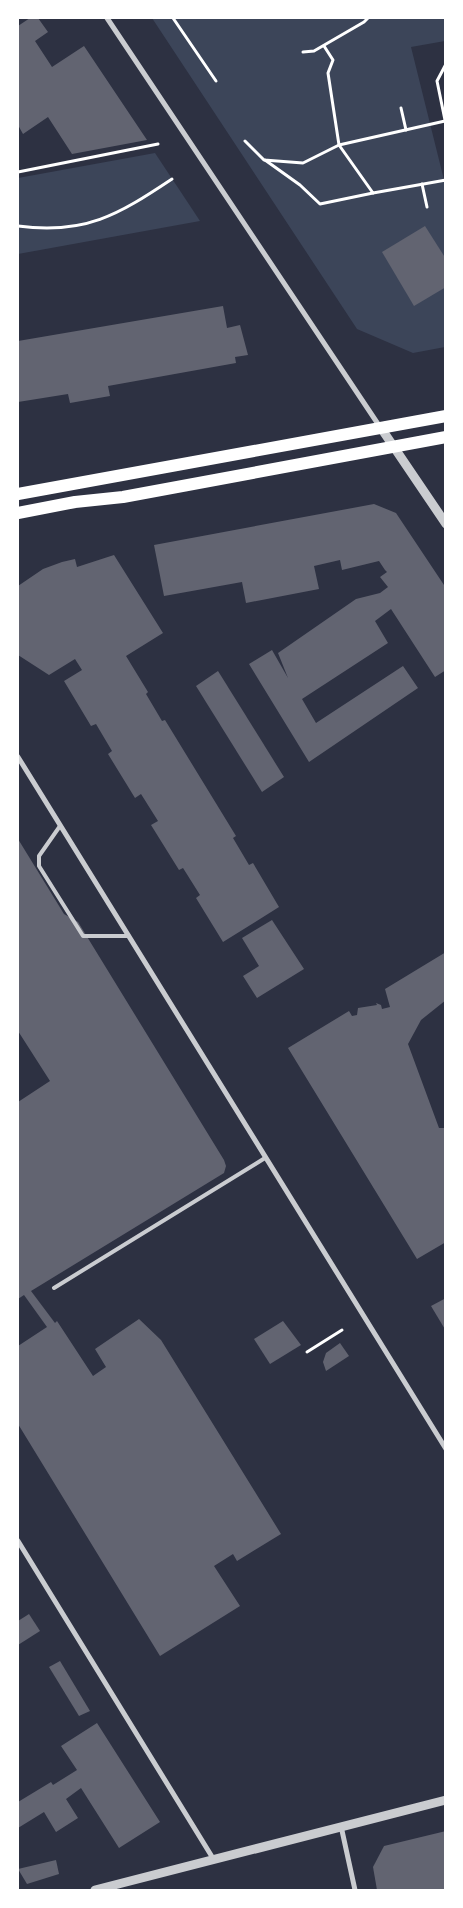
<svg xmlns="http://www.w3.org/2000/svg" width="463" height="1908" viewBox="0 0 463 1908" font-family="Poppins,sans-serif">
	<style>
		.green { fill: #3c4559 }
		.building { fill: #626471 }
		.lines { fill: none; stroke-linecap: round; stroke-linejoin: round }
		.path { stroke: #fff; stroke-width: 3 }
		.service { stroke: #caccd0; stroke-width: 4 }
		.minor { stroke: #caccd0; stroke-width: 5 }
		.tertiary { stroke: #caccd0; stroke-width: 9 }
		.primary { stroke: #fff; stroke-width: 12 }
	</style>
	<rect width="100%" height="100%" fill="#2d3142"/>
	<!-- green -->
	<g class="green">
		<polygon points="152,18 445,18 445,41 411,47 445,184 445,347 413,353 357,329"/>
		<polygon points="155,153 200,221 18,254 18,178"/>
	</g>
	<!-- building -->
	<g class="building">
		<polygon points="30,18 38,18 48,32 35,41 52,67 84,46 147,140 72,154 48,117 23,134 18,125 18,26"/>
		<polygon points="425,226 446,259 446,287 414,306 382,252"/>
		<polygon points="223,306 227,328 240,325 248,355 235,357 236,363 108,386 110,396 70,403 68,394 18,402 18,341"/>
		<polygon points="374,504 396,513 446,588 446,670 435,677 391,609 375,621 388,643 302,699 316,723 403,666 418,688 309,762 249,664 272,650 288,678 278,653 356,599 380,593 388,587 380,577 387,572 385,570 379,561 342,570 340,560 314,566 319,589 246,603 242,582 164,596 154,545"/>
		<polygon points="114,555 163,633 126,656 148,692 146,694 162,721 165,720 236,836 233,838 249,865 253,863 279,907 223,942 196,898 200,895 183,868 179,870 151,825 158,821 141,794 135,798 108,754 112,751 96,724 91,726 64,681 82,670 75,659 49,675 18,655 18,586 43,569 62,562 75,559 77,567"/>
		<polygon points="218,671 284,777 262,792 196,686"/>
		<polygon points="18,839 64,914 78,922 224,1160 226,1166 224,1173 31,1291 55,1323 57,1321 93,1376 106,1367 95,1349 139,1319 161,1340 281,1534 237,1561 233,1554 214,1566 240,1606 160,1656 18,1424 18,1346 47,1327 24,1295 18,1299 18,1102 50,1081 18,1031"/>
		<polygon points="272,920 304,969 257,998 243,976 259,966 242,938"/>
		<polygon points="446,952 446,1000 421,1020 408,1044 439,1128 446,1128 446,1242 417,1259 288,1048 349,1011 352,1016 357,1015 358,1008 377,1005 376,1003 381,1005 382,1009 390,1007 385,989"/>
		<polygon points="446,1298 446,1331 431,1306"/>
		<polygon points="283,1321 301,1345 270,1364 254,1339"/>
		<polygon points="340,1343 349,1356 326,1371 323,1362 326,1353"/>
		<polygon points="29,1614 40,1631 18,1645 18,1621"/>
		<polygon points="60,1661 90,1711 79,1716 49,1667"/>
		<polygon points="97,1723 160,1822 119,1848 81,1788 66,1799 78,1818 56,1832 44,1812 18,1828 18,1802 51,1782 53,1785 77,1770 61,1746"/>
		<polygon points="446,1831 446,1890 377,1890 373,1867 384,1846"/>
		<polygon points="56,1860 59,1874 27,1884 18,1869"/>
	</g>
	<g class="lines">
		<!-- path -->
		<g class="path">
			<polyline points="173,18 216,81"/>
			<polyline points="324,46 333,60 328,73 339,145 373,193 446,180"/>
			<polyline points="303,52 314,51 364,22 368,18"/>
			<polyline points="446,64 437,81 446,125"/>
			<polyline points="401,108 406,130"/>
			<polyline points="245,141 264,160 303,163 339,145 445,121"/>
			<polyline points="265,160 300,185 320,204 373,193"/>
			<polyline points="18,172 158,144"/>
			<polyline points="422,184 427,207"/>
			<path d="M18 226C85 235 118 215 172 179"/>
			<polyline points="307,1352 342,1330"/>
		</g>
		<!-- service -->
		<g class="service">
			<polyline points="60,826 39,856 39,866 83,936 128,936"/>
			<polyline points="54,1288 265,1158"/>
		</g>
		<!-- minor -->
		<g class="minor">
			<polyline points="107,18 380,427"/>
			<polyline points="18,757 446,1449"/>
			<polyline points="18,1541 214,1860"/>
			<polyline points="341,1826 355,1890"/>
		</g>
		<!-- tertiary -->
		<g class="tertiary">
			<polyline points="381,428 446,524"/>
			<polyline points="95,1890 446,1800"/>
		</g>
		<!-- primary -->
		<g class="primary">
			<polyline points="18,494 446,416"/>
			<polyline points="18,513 75,502 123,497 446,437"/>
		</g>
	</g>
	<!-- border -->
	<rect width="463" height="1908" fill="none" stroke="#ffffff" stroke-width="38"/>
</svg>
